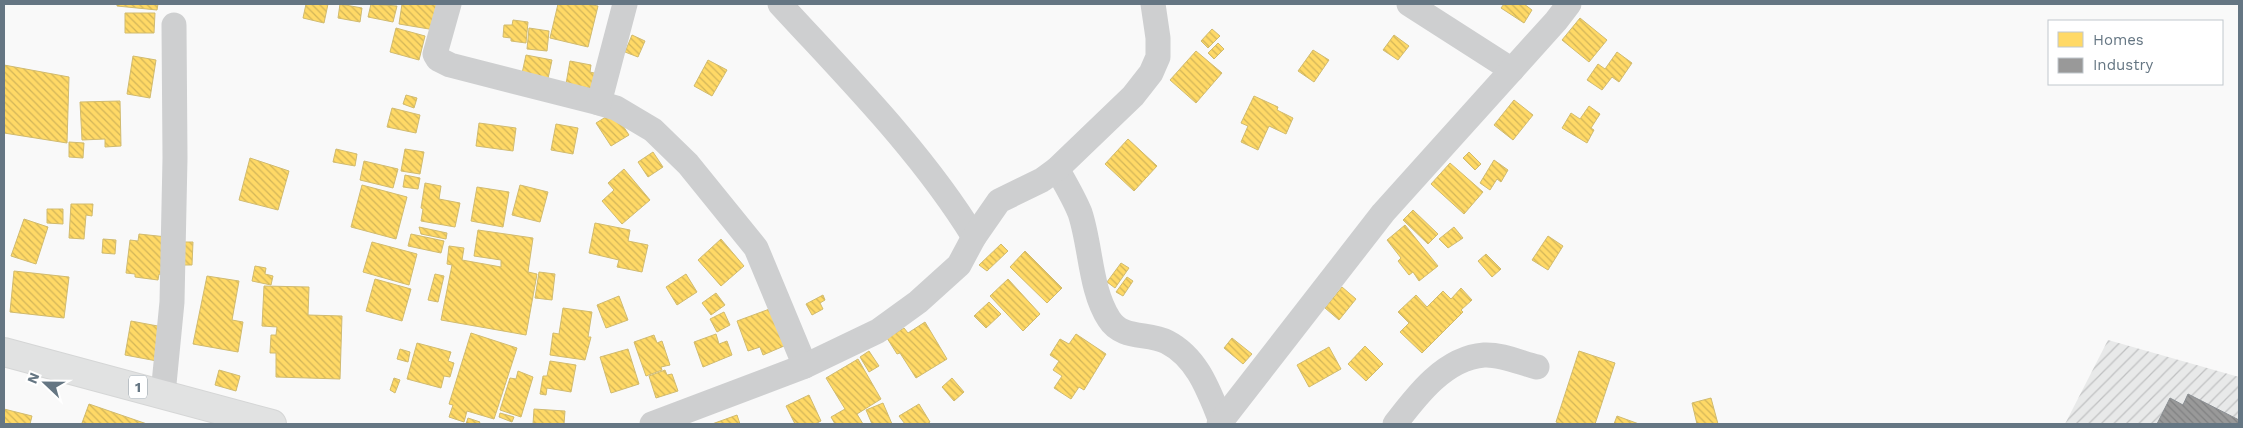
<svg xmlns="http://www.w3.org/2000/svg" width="2243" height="428" viewBox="0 0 2243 428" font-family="'Work Sans',sans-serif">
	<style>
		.industrial { fill: url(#industrial-furrows) }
		.homes { fill: url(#homes-back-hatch); stroke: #d1bb6f }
		.industry { fill: url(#industry-back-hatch); stroke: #898e92 }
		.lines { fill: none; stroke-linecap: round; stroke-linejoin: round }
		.trunk-casing { stroke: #d5d6d6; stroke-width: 30 }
		.minor { stroke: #cecfd0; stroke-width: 25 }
		.trunk { stroke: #e1e2e2; stroke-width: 28 }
		.labels { text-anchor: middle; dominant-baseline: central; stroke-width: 5; stroke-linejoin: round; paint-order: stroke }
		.shield { fill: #fff; stroke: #939fa8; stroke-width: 1 }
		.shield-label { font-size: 14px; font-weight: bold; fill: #657683 }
	</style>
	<defs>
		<pattern id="industrial-furrows" width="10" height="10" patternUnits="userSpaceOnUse" patternTransform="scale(1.25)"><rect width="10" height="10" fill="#e8e9e9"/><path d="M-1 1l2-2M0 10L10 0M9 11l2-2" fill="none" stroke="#c0c1c2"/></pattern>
		<pattern id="homes-back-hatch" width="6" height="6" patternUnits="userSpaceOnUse" patternTransform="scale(1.25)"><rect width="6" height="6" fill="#ffd966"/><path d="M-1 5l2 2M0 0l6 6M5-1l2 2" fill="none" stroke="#d2b559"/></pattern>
		<pattern id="industry-back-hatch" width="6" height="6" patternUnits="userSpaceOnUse" patternTransform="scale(1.25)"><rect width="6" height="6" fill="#999"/><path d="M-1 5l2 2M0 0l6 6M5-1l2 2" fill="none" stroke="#808182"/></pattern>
	</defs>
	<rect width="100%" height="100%" fill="#f9f9f9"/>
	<!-- industrial -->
	<polygon class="industrial" points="2108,340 2239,377 2239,424 2065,424"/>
	<!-- homes -->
	<g class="homes">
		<polygon points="117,4 158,4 157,10 117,6"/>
		<polygon points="306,4 328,4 324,23 303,18"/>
		<polygon points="340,4 362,8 360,22 338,18"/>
		<polygon points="371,4 397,6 393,22 368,17"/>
		<polygon points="402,4 439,4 435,30 399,24"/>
		<polygon points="558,4 587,4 598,6 588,47 550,38"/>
		<polygon points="1504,4 1524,4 1532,10 1524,23 1501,8"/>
		<polygon points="125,13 155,13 154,33 125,33"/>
		<polygon points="1580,18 1607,40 1589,62 1562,40"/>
		<polygon points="513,20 528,22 526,43 511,41 511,38 503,37 504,25 512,25"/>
		<polygon points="396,28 425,36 419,60 390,52"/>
		<polygon points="529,28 549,31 547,51 527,49"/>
		<polygon points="1212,29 1220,36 1208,48 1201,41"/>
		<polygon points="632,35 645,41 638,57 625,52"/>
		<polygon points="1394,35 1409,46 1398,60 1383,50"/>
		<polygon points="1218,43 1224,49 1214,59 1208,53"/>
		<polygon points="1313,50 1329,60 1314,82 1298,71"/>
		<polygon points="1196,51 1222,73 1196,103 1170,80"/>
		<polygon points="1617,52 1632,63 1619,82 1612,77 1602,90 1587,80 1598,64 1605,69"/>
		<polygon points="526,55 552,60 547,83 521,78"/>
		<polygon points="133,56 156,60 150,98 127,94"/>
		<polygon points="708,60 727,70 712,96 694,86"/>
		<polygon points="570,61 591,65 590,72 598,74 595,89 566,84"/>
		<polygon points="4,65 69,77 67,143 4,133"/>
		<polygon points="406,95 417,98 414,108 403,104"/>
		<polygon points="1254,96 1278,107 1277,110 1293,118 1286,134 1269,126 1258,150 1241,142 1248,126 1241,123"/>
		<polygon points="1514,100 1533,115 1513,140 1494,125"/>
		<polygon points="120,101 121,146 105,147 105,139 82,140 80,102"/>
		<polygon points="1589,106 1600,114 1591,128 1594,130 1587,143 1562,128 1571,113 1580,119"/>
		<polygon points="392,108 420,115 416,133 387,127"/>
		<polygon points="614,112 629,135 611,146 596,123"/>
		<polygon points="479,123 516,128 513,151 476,146"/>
		<polygon points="556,124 578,128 573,154 551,150"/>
		<polygon points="1128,139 1157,166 1134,191 1105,164"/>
		<polygon points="69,142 84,143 83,158 69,157"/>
		<polygon points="336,149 357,154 355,166 333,162"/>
		<polygon points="405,149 424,152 420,174 401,171"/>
		<polygon points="653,152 663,167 648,177 638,162"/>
		<polygon points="1469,152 1481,164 1475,170 1463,158"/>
		<polygon points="250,158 289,171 278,210 239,200"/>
		<polygon points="1494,160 1508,170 1501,182 1497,179 1490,190 1480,183"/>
		<polygon points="364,161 398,169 393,188 360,180"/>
		<polygon points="1450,163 1483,192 1464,214 1431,184"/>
		<polygon points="624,169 650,200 622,224 602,201 614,190 608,183"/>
		<polygon points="405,175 420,178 418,189 403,187"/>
		<polygon points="425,183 441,186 439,199 460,203 455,227 421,221 423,209 421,208"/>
		<polygon points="362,185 407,197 396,239 351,227"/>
		<polygon points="520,185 548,192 540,222 512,215"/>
		<polygon points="477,187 509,192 503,227 471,221"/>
		<polygon points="71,204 93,204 92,216 86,215 84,239 69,238"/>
		<polygon points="47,209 63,209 63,224 47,223"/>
		<polygon points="1413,210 1438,234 1428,244 1403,220"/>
		<polygon points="24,219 48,227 36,264 11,256"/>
		<polygon points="595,223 630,230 628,241 648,245 642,272 617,267 619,260 589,253"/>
		<polygon points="1405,225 1438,266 1419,281 1413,272 1409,275 1398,261 1401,258 1387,240"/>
		<polygon points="419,227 447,233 446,239 421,234"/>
		<polygon points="1454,227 1463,238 1448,248 1439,239"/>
		<polygon points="478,230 533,238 528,272 537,274 526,335 441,320 452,265 447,264 449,246 464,248 462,260 501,267 501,260 474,256"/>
		<polygon points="139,234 167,237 163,275 159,274 158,280 135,277 135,274 126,273 130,240 138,241"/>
		<polygon points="411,234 444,241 441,253 408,246"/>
		<polygon points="1548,236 1563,246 1548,270 1532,260"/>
		<polygon points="103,239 116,240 115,254 102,253"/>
		<polygon points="721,239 744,266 721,286 698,260"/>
		<polygon points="179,242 193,242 192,265 179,265"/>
		<polygon points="372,242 417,254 409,285 363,272"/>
		<polygon points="1001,244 1008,251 987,271 979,265"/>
		<polygon points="1025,251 1062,288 1047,303 1010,267"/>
		<polygon points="1486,254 1501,269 1492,277 1478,261"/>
		<polygon points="1121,263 1129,268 1115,288 1107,282"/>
		<polygon points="255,266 266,268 265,274 273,276 271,285 252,281"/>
		<polygon points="14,271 69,277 64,318 10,312"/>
		<polygon points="539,272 555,274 552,300 535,298"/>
		<polygon points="435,274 444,276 438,302 428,300"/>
		<polygon points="686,274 697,292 677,305 666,287"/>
		<polygon points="207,276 239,281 232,320 243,322 238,352 193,344"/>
		<polygon points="1127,277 1133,281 1123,296 1116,292"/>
		<polygon points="375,279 411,289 402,321 366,311"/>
		<polygon points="1008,279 1040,314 1023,331 990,296"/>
		<polygon points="264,286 309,287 308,315 342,316 340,379 276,377 276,353 270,353 271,335 276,335 277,327 262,326"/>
		<polygon points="1342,287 1356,299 1339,320 1325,308"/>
		<polygon points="1461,288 1472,300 1461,310 1463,312 1422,353 1400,332 1409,323 1398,312 1416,295 1427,307 1443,291 1451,299"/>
		<polygon points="716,293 725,305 711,315 702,303"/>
		<polygon points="823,295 825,300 820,303 823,309 812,315 806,304"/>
		<polygon points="619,296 628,320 606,328 597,305"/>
		<polygon points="989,302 1001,314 986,328 974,316"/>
		<polygon points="775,307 784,346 763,355 760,347 748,351 737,321"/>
		<polygon points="563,308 592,312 588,337 591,337 585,360 550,355 553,333 559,334"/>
		<polygon points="724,312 730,325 717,332 710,319"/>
		<polygon points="131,321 163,327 157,361 125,355"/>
		<polygon points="925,322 947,359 916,378 900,353 897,354 887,338 904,328 908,333"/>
		<polygon points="471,333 517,348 494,419 467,411 464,422 449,417 453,405 449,404"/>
		<polygon points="716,334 719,344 727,341 732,355 703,367 694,342"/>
		<polygon points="1076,334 1106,354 1084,390 1079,387 1071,399 1054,388 1062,376 1053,370 1059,361 1050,355 1060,339 1069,344"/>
		<polygon points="654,335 657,343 662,341 670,365 661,367 662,370 646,376 634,342"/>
		<polygon points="1232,338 1252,354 1243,364 1224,348"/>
		<polygon points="417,343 451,352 448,361 454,363 450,377 444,376 441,388 407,379"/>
		<polygon points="1365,346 1383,364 1366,381 1348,364"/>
		<polygon points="1329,347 1341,369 1309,387 1297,365"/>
		<polygon points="400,349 410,352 408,362 397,359"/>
		<polygon points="628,349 639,384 611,393 600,357"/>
		<polygon points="869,351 879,366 869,372 860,357"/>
		<polygon points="1579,351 1615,363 1595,424 1561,424 1556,422"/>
		<polygon points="858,359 881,399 857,414 863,424 835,424 831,417 845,409 826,378"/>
		<polygon points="550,361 576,365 571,392 547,388 546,395 540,394 543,376 547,376"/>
		<polygon points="219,370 240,376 236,391 215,385"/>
		<polygon points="665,370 667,375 672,374 678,391 656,398 649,376"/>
		<polygon points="518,371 533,377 521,417 500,410 510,378 516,379"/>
		<polygon points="394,378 400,380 395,393 390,390"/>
		<polygon points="952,378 964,392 954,401 942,387"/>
		<polygon points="809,395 821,421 815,424 795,424 786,406"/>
		<polygon points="1711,398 1718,424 1697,424 1692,403"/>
		<polygon points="883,403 892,424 872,424 866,410"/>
		<polygon points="89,404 147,424 85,424 82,423"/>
		<polygon points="919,404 930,422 927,424 905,424 899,416"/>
		<polygon points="4,409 32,416 30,424 4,424"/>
		<polygon points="534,409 565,411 564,424 533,424"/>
		<polygon points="500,413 514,417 512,422 499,417"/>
		<polygon points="737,415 740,424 712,424"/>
		<polygon points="1617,416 1639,424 1614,424"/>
		<polygon points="468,418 480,422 479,424 466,424"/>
	</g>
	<!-- industry -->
	<polygon class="industry" points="2188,394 2239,420 2239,424 2157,424 2170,398 2183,405"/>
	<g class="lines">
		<!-- trunk casing -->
		<g class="trunk-casing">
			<polyline id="trunk" points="4,352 272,424"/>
		</g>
		<!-- minor -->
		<g class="minor">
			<polyline points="449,4 435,54 438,59 450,65 599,103 616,108 653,130 688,164 756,248 805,366"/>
			<path d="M780 4C848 78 921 151 974 237"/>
			<polyline points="1409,4 1512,70"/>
			<polyline points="599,103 625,4"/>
			<path d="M1057 169C1065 183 1074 198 1080 213 1091 246 1090 290 1109 319 1122 340 1148 332 1167 342 1198 358 1209 392 1221 421"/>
			<polyline points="163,394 172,302 175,158 174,25"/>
			<polyline points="652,424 805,366 878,331 918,302 959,265 974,237 999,201 1042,180 1057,169 1133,96 1151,73 1158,57 1158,38 1153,4"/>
			<polyline points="1219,424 1383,213 1556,21 1569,4"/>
			<path d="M1395 424C1417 395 1445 358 1484 355 1501 354 1521 363 1537 367"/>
		</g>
		<!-- trunk -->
		<use href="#trunk" class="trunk"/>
	</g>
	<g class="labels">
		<!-- shield labels -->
		<rect class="shield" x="129" y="375.5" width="18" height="23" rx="4"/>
		<g class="shield-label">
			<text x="138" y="387">1</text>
		</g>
	</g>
	<!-- border -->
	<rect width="2243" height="428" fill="none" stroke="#657683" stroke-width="10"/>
	<!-- legend -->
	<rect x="2048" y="20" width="175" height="65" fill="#ffffff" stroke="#c1c8cd"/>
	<rect x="2058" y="32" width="25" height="15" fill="#ffd966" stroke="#c1c8cd"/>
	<text x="2093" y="45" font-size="15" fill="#657683">Homes</text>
	<rect x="2058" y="58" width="25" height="15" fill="#999999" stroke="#c1c8cd"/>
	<text x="2093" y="70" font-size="15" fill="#657683">Industry</text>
	<!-- north arrow -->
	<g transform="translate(45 383) rotate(292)" stroke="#ffffff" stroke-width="4" paint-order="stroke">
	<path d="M0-4L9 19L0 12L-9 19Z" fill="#657683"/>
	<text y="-8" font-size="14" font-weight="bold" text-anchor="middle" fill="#657683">N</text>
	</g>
</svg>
